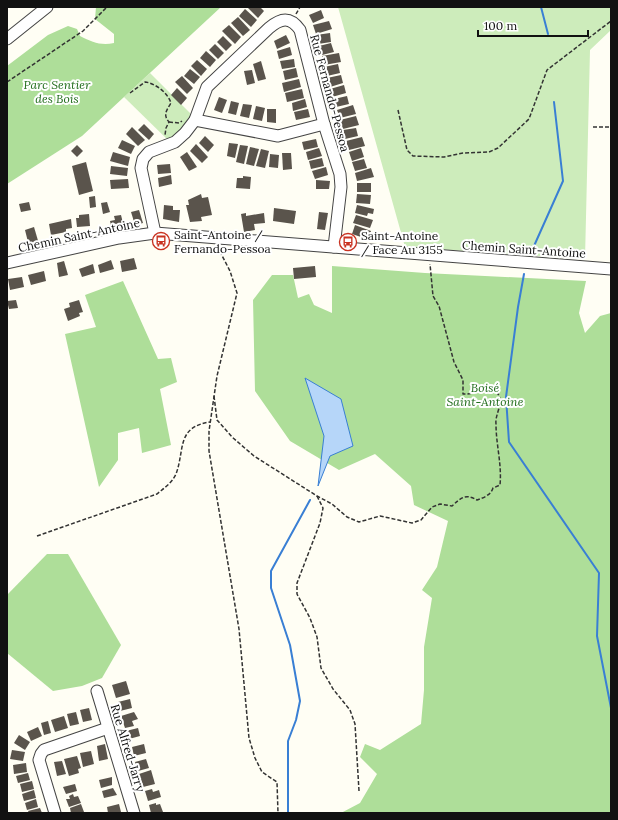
<svg xmlns="http://www.w3.org/2000/svg" width="618" height="820" viewBox="0 0 618 820" font-family="Lora,serif">
	<style>
		.green { fill: #cdecbb }
		.forest { fill: #aede99 }
		.water { fill: #b6d6f9; stroke: #397fd4 }
		.lines { fill: none; stroke-linecap: round; stroke-linejoin: round }
		.stream { stroke: #397fd4; stroke-width: 2 }
		.building { fill: #5a544c }
		.minor-casing { stroke: #444; stroke-width: 13 }
		.path { stroke: #333; stroke-width: 1.5; stroke-dasharray: 4 2; stroke-linecap: butt }
		.minor { stroke: #fff; stroke-width: 11 }
		.labels { text-anchor: middle; dominant-baseline: central; stroke-width: 4; stroke-linejoin: round; paint-order: stroke }
		.park-label { font-size: 12px; font-style: italic; fill: #216d1c; stroke: #fff }
		.street-label { font-size: 12px; fill: #111; stroke: #fff }
		.poi-label { font-size: 12px; fill: #111; stroke: #fff; text-anchor: start }
	</style>
	<rect width="100%" height="100%" fill="#fffef4"/>
	<!-- green -->
	<g class="green">
		<polygon points="338,7 611,7 611,30 590,50 585,259 405,247"/>
		<polygon points="150,73 194,117 171,143 124,97"/>
	</g>
	<!-- forest -->
	<g class="forest">
		<path d="M96 7H221L82 136 7 184V66L48 35 68 26 77 29 80 36C92 42 101 46 114 43V34L95 19Z"/>
		<polygon points="332,266 425,273 586,281 579,313 585,333 600,316 611,313 611,813 341,813 360,803 377,774 360,757 365,744 380,750 421,724 424,690 424,647 432,598 422,590 437,567 448,521 414,505 411,486 375,454 339,470 290,441 255,391 253,300 272,275 293,275 298,298 309,294 314,305 332,313"/>
		<polygon points="123,281 158,359 171,358 177,382 160,389 171,445 142,453 139,428 118,433 118,460 99,487 65,334 96,327 85,295"/>
		<polygon points="47,554 68,554 121,645 102,678 82,686 53,691 7,653 7,595"/>
	</g>
	<!-- water -->
	<polygon class="water" points="305,378 341,399 353,446 330,456 318,486 324,436"/>
	<g class="lines">
		<!-- stream -->
		<g class="stream">
			<polyline points="541,7 548,34"/>
			<polyline points="534,246 563,181 554,102"/>
			<polyline points="524,274 518,307 506,397 509,442 599,573 597,636 611,708"/>
			<polyline points="288,813 288,741 296,720 300,701 290,645 271,588 271,571 310,500"/>
		</g>
	</g>
	<!-- building -->
	<g class="building">
		<polygon points="247,7 260,7 264,11 258,18"/>
		<polygon points="245,9 257,20 251,27 239,16"/>
		<polygon points="321,10 324,18 313,23 309,15"/>
		<polygon points="238,17 250,30 243,36 231,23"/>
		<polygon points="329,21 332,29 316,34 313,25"/>
		<polygon points="229,25 241,37 235,44 222,31"/>
		<polygon points="330,33 331,42 318,44 316,35"/>
		<polygon points="286,35 290,43 277,49 274,41"/>
		<polygon points="223,36 232,45 226,51 217,42"/>
		<polygon points="331,43 334,52 322,55 319,46"/>
		<polygon points="215,44 224,53 218,59 209,50"/>
		<polygon points="290,47 292,55 279,59 277,51"/>
		<polygon points="206,51 216,60 210,67 200,58"/>
		<polygon points="339,53 341,62 324,65 322,56"/>
		<polygon points="294,59 295,67 282,69 280,61"/>
		<polygon points="197,60 207,69 201,76 191,66"/>
		<polygon points="261,61 266,79 258,81 253,64"/>
		<polygon points="338,64 340,73 327,76 324,67"/>
		<polygon points="296,68 298,77 285,80 283,71"/>
		<polygon points="190,69 200,77 194,84 184,76"/>
		<polygon points="252,70 255,83 247,85 244,71"/>
		<polygon points="341,75 343,83 330,87 327,78"/>
		<polygon points="182,76 193,88 187,94 175,82"/>
		<polygon points="299,79 301,87 284,92 282,83"/>
		<polygon points="344,85 346,93 332,97 330,89"/>
		<polygon points="177,88 187,98 181,105 171,95"/>
		<polygon points="302,89 304,98 287,102 285,93"/>
		<polygon points="347,96 349,104 336,107 334,99"/>
		<polygon points="219,97 227,100 222,113 214,110"/>
		<polygon points="305,99 307,107 293,111 292,103"/>
		<polygon points="231,101 239,103 236,115 228,113"/>
		<polygon points="243,104 252,105 249,118 240,116"/>
		<polygon points="353,105 356,114 340,118 337,110"/>
		<polygon points="256,106 265,108 262,121 253,119"/>
		<polygon points="267,109 276,109 276,123 267,122"/>
		<polygon points="308,109 310,117 296,120 294,112"/>
		<polygon points="356,116 359,125 343,129 340,120"/>
		<polygon points="144,124 154,134 149,140 138,130"/>
		<polygon points="132,127 145,140 138,146 126,134"/>
		<polygon points="356,128 358,136 345,139 343,130"/>
		<polygon points="205,136 214,145 208,152 199,143"/>
		<polygon points="362,137 365,146 349,150 346,141"/>
		<polygon points="316,139 318,147 304,150 302,142"/>
		<polygon points="122,140 135,146 131,154 118,148"/>
		<polygon points="229,143 238,144 235,158 227,156"/>
		<polygon points="196,144 208,157 202,163 190,151"/>
		<polygon points="77,145 83,151 77,157 71,151"/>
		<polygon points="240,145 248,146 244,164 236,162"/>
		<polygon points="250,147 259,149 254,166 246,164"/>
		<polygon points="319,148 322,156 308,160 306,152"/>
		<polygon points="361,148 364,157 352,161 349,152"/>
		<polygon points="261,149 269,151 265,168 256,166"/>
		<polygon points="113,152 130,157 128,166 110,161"/>
		<polygon points="187,152 197,167 189,171 180,157"/>
		<polygon points="282,153 291,153 292,169 283,170"/>
		<polygon points="270,154 279,155 278,168 269,167"/>
		<polygon points="322,158 324,166 311,169 309,161"/>
		<polygon points="364,159 367,168 355,171 352,162"/>
		<polygon points="86,162 93,191 79,195 72,166"/>
		<polygon points="170,164 171,173 158,174 157,165"/>
		<polygon points="111,166 128,168 127,176 110,174"/>
		<polygon points="326,167 328,175 315,179 312,171"/>
		<polygon points="371,168 374,177 357,181 355,173"/>
		<polygon points="171,175 172,184 159,187 158,178"/>
		<polygon points="243,176 251,177 250,189 236,188 237,178 243,178"/>
		<polygon points="128,179 129,188 111,189 110,180"/>
		<polygon points="316,180 330,181 329,189 316,189"/>
		<rect x="357" y="183" width="14" height="9"/>
		<polygon points="201,194 202,198 208,197 212,215 201,217 202,221 190,222 186,205 189,205 188,200"/>
		<polygon points="357,194 371,195 370,204 356,203"/>
		<polygon points="95,196 96,207 90,208 89,197"/>
		<polygon points="29,202 31,210 21,212 19,204"/>
		<polygon points="107,202 110,212 103,214 101,203"/>
		<polygon points="164,205 173,206 173,210 180,210 179,222 163,219"/>
		<polygon points="357,205 374,209 373,214 368,213 367,216 355,213"/>
		<polygon points="274,208 296,211 294,224 273,221"/>
		<polygon points="139,210 143,223 135,225 131,212"/>
		<polygon points="319,212 328,213 325,230 317,229"/>
		<polygon points="246,213 246,216 264,213 265,223 254,224 255,230 244,232 241,214"/>
		<polygon points="89,214 90,226 77,227 76,218 79,218 79,215"/>
		<polygon points="121,215 124,227 112,230 110,221 115,220 114,216"/>
		<polygon points="356,215 373,220 370,228 353,223"/>
		<polygon points="71,219 72,228 66,229 66,232 51,235 49,224"/>
		<polygon points="355,225 371,231 370,235 366,234 364,238 352,234"/>
		<polygon points="34,227 39,244 29,246 25,230"/>
		<polygon points="134,258 137,269 122,272 120,261"/>
		<polygon points="111,260 114,269 100,273 98,265"/>
		<polygon points="64,261 68,275 59,277 57,263"/>
		<polygon points="93,264 95,273 82,277 79,269"/>
		<polygon points="315,266 316,277 294,279 293,268"/>
		<polygon points="44,271 46,281 31,285 28,275"/>
		<polygon points="22,277 24,287 10,290 8,279"/>
		<polygon points="16,300 18,308 9,309 7,301"/>
		<polygon points="79,300 83,312 79,313 80,316 68,321 64,309 70,307 69,303"/>
		<polygon points="126,681 130,694 116,698 112,685"/>
		<polygon points="130,699 132,708 120,711 118,702"/>
		<polygon points="89,708 92,720 83,722 80,710"/>
		<polygon points="76,712 79,724 70,726 67,714"/>
		<polygon points="134,712 138,719 132,721 134,726 125,728 121,716"/>
		<polygon points="64,716 68,728 55,732 51,720"/>
		<polygon points="48,721 51,733 44,735 41,723"/>
		<polygon points="38,727 42,736 31,741 27,732"/>
		<polygon points="138,728 140,736 129,739 126,731"/>
		<polygon points="19,735 30,742 25,750 14,743"/>
		<polygon points="105,744 108,759 99,761 97,746"/>
		<polygon points="144,744 146,753 134,756 132,747"/>
		<polygon points="12,750 25,752 23,761 10,759"/>
		<polygon points="91,751 94,764 83,767 80,753"/>
		<polygon points="77,756 81,768 78,769 79,773 69,776 64,759"/>
		<polygon points="146,759 149,768 138,771 135,762"/>
		<polygon points="62,761 66,774 57,776 54,762"/>
		<polygon points="26,763 27,772 14,774 13,765"/>
		<polygon points="151,770 155,784 143,787 139,774"/>
		<polygon points="28,773 30,780 18,783 16,776"/>
		<polygon points="112,777 112,785 101,788 99,780"/>
		<polygon points="32,781 34,789 22,792 20,784"/>
		<polygon points="75,784 77,791 66,794 63,787"/>
		<polygon points="113,788 117,795 104,798 102,791"/>
		<polygon points="152,789 153,792 159,790 161,797 148,801 145,791"/>
		<polygon points="34,790 36,798 24,801 22,794"/>
		<polygon points="73,794 74,797 78,796 81,803 69,807 66,799 70,799 69,796"/>
		<polygon points="36,799 38,807 27,810 25,803"/>
		<polygon points="156,803 156,805 160,804 163,812 151,813 149,805"/>
		<polygon points="81,804 84,812 71,813 70,808"/>
		<polygon points="119,804 121,812 108,813 107,807"/>
		<polygon points="40,808 42,813 29,813 28,811"/>
	</g>
	<g class="lines">
		<!-- minor casing -->
		<g class="minor-casing">
			<g id="minor">
				<polyline points="7,39 47,7"/>
				<polyline points="195,120 278,136 324,124"/>
				<path d="M155 233 141 168 143 159 149 152 175 142 185 133 195 120 207 87 269 28C281 18 290 16 300 30L324 124 340 174 341 187 334 247"/>
				<polyline points="7,263 119,238 155,233 611,269"/>
				<polyline points="97,691 134,813"/>
				<polyline points="55,813 39,760 41,754 44,750 108,728"/>
			</g>
		</g>
		<!-- path -->
		<g class="path">
			<polyline points="296,14 300,7"/>
			<polyline points="7,82 83,31 107,7"/>
			<path d="M130 93 145 82C155 83 168 93 171 103 166 111 163 115 169 122L166 128 165 135"/>
			<polyline points="398,110 407,150 413,156 444,157 463,153 489,152 498,148 529,119 547,70 611,21"/>
			<polyline points="169,122 179,123 182,121"/>
			<polyline points="593,127 611,127"/>
			<polyline points="217,246 230,271 237,293 217,376 209,431 209,451 239,629 249,738 255,758 262,772 277,782 278,813"/>
			<path d="M214 396 217 420 232 437 254 456 317 496 332 504 347 517 359 522 380 516 412 523 421 520 432 507 440 504 452 506C461 498 465 493 477 500 483 498 491 495 493 488L500 485C502 464 496 445 496 424 495 416 501 407 500 400 500 396 497 391 493 390 483 387 473 395 463 394V380L454 362 439 306 433 296 430 264"/>
			<polyline points="317,496 323,508 320,523 297,583 297,594 310,618 317,637 321,668 333,689 350,710 355,724 359,791"/>
			<path d="M37 536 157 494C164 488 172 483 176 474 185 450 176 427 210 422"/>
		</g>
		<!-- minor -->
		<use href="#minor" class="minor"/>
	</g>
	<!-- icons -->
	<defs>
		<g id="bus-ring" transform="scale(0.9)"><circle r="9.5" fill="#fff" stroke="#c93221" stroke-width="1.5"/><path d="M-5-6H5V4H4V6H2V4H-2V6H-4V4H-5ZM-3.5-4V0h7V-4ZM-3.5 1.2v1.5H-2V1.2ZM2 1.2v1.5H3.5V1.2Z" fill="#c93221"/></g>
	</defs>
	<g fill-rule="evenodd">
		<use href="#bus-ring" x="161" y="241"/>
		<use href="#bus-ring" x="348" y="242"/>
	</g>
	<g class="labels">
		<!-- park labels -->
		<g class="park-label">
			<text x="57" y="84">Parc Sentier<tspan x="57" dy="14">des Bois</tspan></text>
			<text x="485" y="387">Boisé<tspan x="485" dy="14">Saint-Antoine</tspan></text>
		</g>
		<!-- street labels -->
		<g class="street-label">
			<text transform="translate(330 93) rotate(75)">Rue Fernando-Pessoa</text>
			<text transform="translate(79 235) rotate(-12)">Chemin Saint-Antoine</text>
			<text transform="translate(524 249) rotate(4)">Chemin Saint-Antoine</text>
			<text transform="translate(128 748) rotate(73)">Rue Alfred-Jarry</text>
		</g>
		<!-- poi labels -->
		<g class="poi-label">
			<text x="174" y="234">Saint-Antoine /<tspan x="174" dy="14">Fernando-Pessoa</tspan></text>
			<text x="361" y="235">Saint-Antoine<tspan x="361" dy="14">/ Face Au 3155</tspan></text>
		</g>
	</g>
	<!-- border -->
	<rect width="618" height="820" fill="none" stroke="#111111" stroke-width="16"/>
	<!-- scale -->
	<path d="M478 30v6h110v-6" fill="none" stroke="#111111" stroke-width="2"/>
	<text x="484" y="30" font-size="12" fill="#111111" stroke="#ffffff" stroke-width="3" paint-order="stroke">100 m</text>
</svg>
